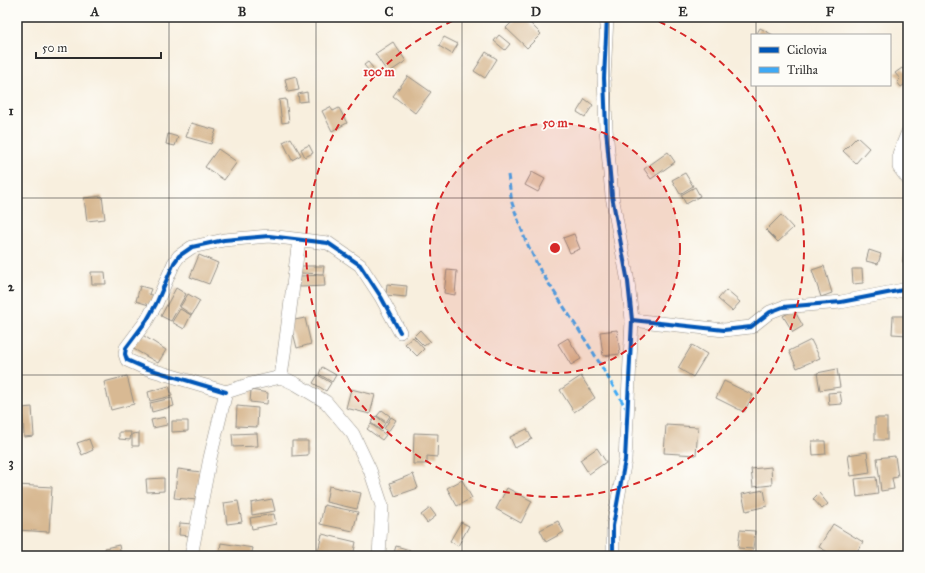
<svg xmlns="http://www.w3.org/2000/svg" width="925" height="573" viewBox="0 0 925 573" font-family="'IM FELL Great Primer',serif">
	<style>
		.building { fill: #d8b993 }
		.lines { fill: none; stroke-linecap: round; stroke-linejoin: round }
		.minor-casing { stroke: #928d84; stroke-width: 14 }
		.minor { stroke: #fff; stroke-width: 13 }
		.quiet { stroke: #3fa9f5; stroke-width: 3; stroke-dasharray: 6 3; stroke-linecap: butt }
		.cycleway-casing { stroke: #fdfcf7; stroke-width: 6 }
		.cycleway { stroke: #0057b8; stroke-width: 4 }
		.grid { fill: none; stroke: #2b2b2b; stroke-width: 1; stroke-opacity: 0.55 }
		.ring { fill: none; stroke: #d62828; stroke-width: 2; stroke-dasharray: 7 5 }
		.centre { fill: #d62828; stroke: #fdfcf7; stroke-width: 2 }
		.ring-label { font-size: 12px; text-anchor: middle; font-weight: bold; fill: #d62828; stroke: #fdfcf7; stroke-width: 3.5; stroke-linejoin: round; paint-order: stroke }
		.neatline { fill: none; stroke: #2b2b2b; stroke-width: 1.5 }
		.grid-label { font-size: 13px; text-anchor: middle; font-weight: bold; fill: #2b2b2b }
	</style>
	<rect width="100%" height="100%" fill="#fdfcf7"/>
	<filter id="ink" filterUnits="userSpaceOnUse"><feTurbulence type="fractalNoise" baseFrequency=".025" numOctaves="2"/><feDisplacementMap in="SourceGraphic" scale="8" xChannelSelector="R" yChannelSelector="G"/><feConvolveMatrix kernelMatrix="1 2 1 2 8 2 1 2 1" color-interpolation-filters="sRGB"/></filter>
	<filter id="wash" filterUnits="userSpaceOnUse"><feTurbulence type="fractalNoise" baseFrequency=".012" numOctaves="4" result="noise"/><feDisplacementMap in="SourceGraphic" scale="16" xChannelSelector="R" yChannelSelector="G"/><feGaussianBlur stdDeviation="0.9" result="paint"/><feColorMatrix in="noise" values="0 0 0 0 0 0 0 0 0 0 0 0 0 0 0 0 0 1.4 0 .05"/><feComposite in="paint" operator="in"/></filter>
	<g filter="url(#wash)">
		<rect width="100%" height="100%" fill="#f8efde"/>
		<g id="blocks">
			<!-- building -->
			<g class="building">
				<polygon points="517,17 524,17 541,34 527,48 506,28"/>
				<polygon points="760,28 773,35 756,35"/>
				<polygon points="499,35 510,44 505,50 494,41"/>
				<polygon points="444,37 458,44 452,54 439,46"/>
				<polygon points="393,42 406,61 388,73 375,54"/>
				<polygon points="486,52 497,59 485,78 474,71"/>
				<polygon points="368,62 373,68 369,71 364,65"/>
				<polygon points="902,68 908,74 908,82 901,87 897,82 900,79 895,73"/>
				<polygon points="296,76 299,90 288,92 285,79"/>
				<polygon points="408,76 431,92 415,113 393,96"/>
				<polygon points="307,92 308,101 299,102 298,94"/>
				<polygon points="286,99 289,122 282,123 279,100"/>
				<polygon points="585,99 593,105 585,117 577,112"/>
				<polygon points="330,107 333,111 339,108 347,123 332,131 322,111"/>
				<polygon points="191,123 216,130 211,144 186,137"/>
				<polygon points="168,134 178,137 175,146 166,144"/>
				<polygon points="857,137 869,148 856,163 843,151"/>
				<polygon points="291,138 301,155 292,160 283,142"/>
				<polygon points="309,145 313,153 305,157 301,149"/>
				<polygon points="218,149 237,162 224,180 205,167"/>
				<polygon points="668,152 675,162 651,179 644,169"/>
				<polygon points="532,172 545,179 538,192 525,185"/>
				<polygon points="685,173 693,186 680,194 672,180"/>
				<polygon points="695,187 700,196 686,204 681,195"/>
				<polygon points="102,196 105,219 87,221 84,198"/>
				<polygon points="781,215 793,228 778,242 766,230"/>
				<polygon points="574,234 580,249 570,253 563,238"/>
				<polygon points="869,250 881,254 878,264 866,261"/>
				<polygon points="904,250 908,250 908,263 903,262"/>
				<polygon points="199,255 218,263 209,284 190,277"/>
				<polygon points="300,266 324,266 323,274 300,273"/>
				<polygon points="824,266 832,293 821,297 812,270"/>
				<polygon points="852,269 862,269 863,283 853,284"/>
				<polygon points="447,270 457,271 455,295 444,293"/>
				<polygon points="91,272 105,272 106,284 92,284"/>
				<polygon points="324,275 325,286 300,287 300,276"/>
				<polygon points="387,284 407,286 406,297 386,295"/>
				<polygon points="140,286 151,289 149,294 155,296 152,306 136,301"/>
				<polygon points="176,288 186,294 171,321 161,316"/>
				<polygon points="726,290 740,302 732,311 718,299"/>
				<polygon points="188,294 200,301 192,315 180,307"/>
				<polygon points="180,309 191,315 184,329 172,322"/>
				<polygon points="794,310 803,326 793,332 783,316"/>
				<polygon points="893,316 908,316 908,335 892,334"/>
				<polygon points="305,318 311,344 297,348 290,321"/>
				<polygon points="420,330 430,341 424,346 414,336"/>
				<polygon points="617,330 620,354 603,356 600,332"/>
				<polygon points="141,334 166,350 158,363 132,348"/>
				<polygon points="413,337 424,349 417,356 405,344"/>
				<polygon points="568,338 581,359 571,365 558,344"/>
				<polygon points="811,340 820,358 797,368 789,351"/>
				<polygon points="692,345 707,354 693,377 678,368"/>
				<polygon points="322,367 336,375 332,382 319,374"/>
				<polygon points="837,369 840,387 820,390 817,373"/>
				<polygon points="318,375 331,383 326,391 313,383"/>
				<polygon points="127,376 134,404 111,410 104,382"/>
				<polygon points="581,376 595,398 574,412 560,390"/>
				<polygon points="724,381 753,395 744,412 716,398"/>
				<polygon points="169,386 172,396 150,401 148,392"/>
				<polygon points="351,389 375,395 370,414 346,408"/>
				<polygon points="251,390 268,393 267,404 250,402"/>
				<polygon points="840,392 842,404 829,405 828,393"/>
				<polygon points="172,398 174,406 152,412 150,403"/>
				<polygon points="237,406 258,408 257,427 236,426"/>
				<polygon points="32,407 34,436 24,437 22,408"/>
				<polygon points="382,410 390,416 386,422 377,416"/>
				<polygon points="376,416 385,423 381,430 371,423"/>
				<polygon points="165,417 167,425 153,428 151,420"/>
				<polygon points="391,417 396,420 388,432 384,429"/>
				<rect x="875" y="418" width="12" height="22"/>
				<polygon points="172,421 188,421 188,431 172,432"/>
				<polygon points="371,424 386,435 382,440 367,429"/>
				<polygon points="666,425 698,427 696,455 664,453"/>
				<polygon points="527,429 532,439 515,448 510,437"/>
				<polygon points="119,432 131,432 130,440 119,439"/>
				<polygon points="139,433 139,446 132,446 132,434"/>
				<polygon points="257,433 258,446 233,447 232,434"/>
				<polygon points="414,433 438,434 437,457 427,456 427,464 413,464"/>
				<polygon points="89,439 93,450 82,455 77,443"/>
				<polygon points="292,441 308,441 308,455 292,456"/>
				<polygon points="812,441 825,441 826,454 813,455"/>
				<polygon points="597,448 606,462 589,474 580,460"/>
				<polygon points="867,452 870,473 851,476 848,455"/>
				<polygon points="895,456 898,477 892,478 894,489 881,491 877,458"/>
				<polygon points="771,467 772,485 753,487 751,469"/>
				<polygon points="178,469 201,472 197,500 174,498"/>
				<polygon points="413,474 418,488 395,496 390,483"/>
				<polygon points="876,477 878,494 857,497 855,479"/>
				<polygon points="164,478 164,491 147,492 146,479"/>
				<polygon points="462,480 472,498 457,506 447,488"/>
				<polygon points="17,485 52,487 49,532 17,530"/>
				<polygon points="329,486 361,493 357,509 326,502"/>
				<polygon points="507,488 532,501 521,523 496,509"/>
				<polygon points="764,490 767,506 746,511 742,494"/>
				<polygon points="819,493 828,504 822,509 813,499"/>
				<polygon points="272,499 275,511 252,515 251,503"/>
				<polygon points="238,501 242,522 227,524 224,503"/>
				<polygon points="324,505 358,512 353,531 320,524"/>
				<polygon points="430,508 436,516 427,523 421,515"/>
				<polygon points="274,514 276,524 252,529 250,518"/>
				<polygon points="558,521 564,532 546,542 540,530"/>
				<polygon points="461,522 469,526 458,546 450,541"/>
				<polygon points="180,523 192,524 190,536 179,535"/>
				<polygon points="833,524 863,542 854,556 834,556 819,547"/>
				<polygon points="740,530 755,531 753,549 738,548"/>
				<polygon points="322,534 356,542 353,556 317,556"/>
				<polygon points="221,543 253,548 251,556 219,556"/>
				<polygon points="119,545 121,556 107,556 105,548"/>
				<polygon points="396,546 410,550 409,556 393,556"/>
			</g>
		</g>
	</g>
	<g filter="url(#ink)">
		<use href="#blocks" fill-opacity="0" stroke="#928d84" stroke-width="1"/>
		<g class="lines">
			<!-- minor casing -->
			<g class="minor-casing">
				<g id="minor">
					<polyline points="607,17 604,78 606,129 612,196 628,282 632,320 625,460 613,526 613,556"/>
					<polyline points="908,132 899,154 899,167 908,179"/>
					<polyline points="632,320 724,330 751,327 770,312 783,307 841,302 908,289"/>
					<polyline points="281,377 296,384 326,402 353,434 370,470 382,506 379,556"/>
					<polyline points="226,392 145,368 127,360 125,354 126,348 147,320 156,304 174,263 179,256 192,247 224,240 269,236 328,243 360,265 381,297 400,332"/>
					<polyline points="191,556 210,458 226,392 251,384 281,377 299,240"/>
				</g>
			</g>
			<!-- minor -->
			<use href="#minor" class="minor"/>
			<!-- quiet -->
			<polyline class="quiet" points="508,175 512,203 525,239 540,270 593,352 626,408"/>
			<!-- cycleway casing -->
			<g class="cycleway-casing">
				<g id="cycleway">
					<polyline points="607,17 604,78 606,129 612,196 628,282 632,320 625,460 613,526 613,556"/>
					<polyline points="632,320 724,330 751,327 770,312 783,307 841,302 908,289"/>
					<polyline points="226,392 145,368 127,360 125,354 126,348 147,320 156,304 174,263 179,256 192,247 224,240 269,236 328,243 360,265 381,297 400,332"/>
				</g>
			</g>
			<!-- cycleway -->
			<use href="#cycleway" class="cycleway"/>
		</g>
	</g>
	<!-- grid -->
	<path class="grid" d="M169 17V556M316 17V556M462 17V556M609 17V556M756 17V35M756 85V556M17 198H908M17 375H908"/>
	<!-- distance rings -->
	<circle cx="555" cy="248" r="125" fill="#d62828" fill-opacity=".12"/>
	<g class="ring">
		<circle cx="555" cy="248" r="125"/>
		<path d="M648 17A249 249 0 1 1 462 17"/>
	</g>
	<circle cx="555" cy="248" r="6" class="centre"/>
	<g class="ring-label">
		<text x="379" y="76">100 m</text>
		<text x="555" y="127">50 m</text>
	</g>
	<!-- margin -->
	<rect width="925" height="573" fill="none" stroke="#fdfcf7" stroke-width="44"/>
	<!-- legend -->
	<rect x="751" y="34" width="140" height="52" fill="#fdfcf7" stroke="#a9a8a5"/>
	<rect x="759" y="47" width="20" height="6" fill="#0057b8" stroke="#a9a8a5"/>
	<text x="787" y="54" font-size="12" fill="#2b2b2b">Ciclovia</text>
	<rect x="759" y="67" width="20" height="6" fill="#3fa9f5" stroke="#a9a8a5"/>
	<text x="787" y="74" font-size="12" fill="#2b2b2b">Trilha</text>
	<!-- scale -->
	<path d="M36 52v6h125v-6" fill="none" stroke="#2b2b2b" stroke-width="2"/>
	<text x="42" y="52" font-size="12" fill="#2b2b2b" stroke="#fdfcf7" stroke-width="3" paint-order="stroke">50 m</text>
	<rect x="22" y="22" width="881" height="529" class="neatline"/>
	<g class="grid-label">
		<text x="95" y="16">A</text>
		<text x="242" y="16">B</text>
		<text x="389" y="16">C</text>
		<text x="536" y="16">D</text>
		<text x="683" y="16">E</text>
		<text x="830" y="16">F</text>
		<text x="11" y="115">1</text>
		<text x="11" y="291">2</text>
		<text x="11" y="467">3</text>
	</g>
</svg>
